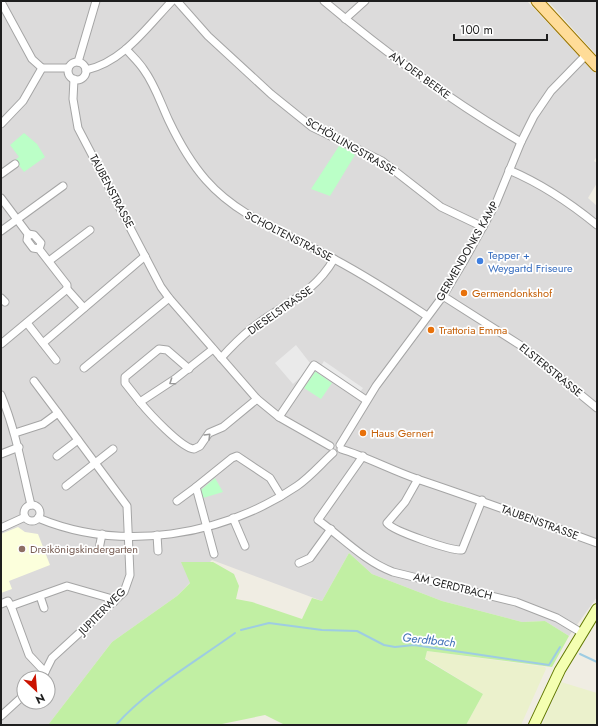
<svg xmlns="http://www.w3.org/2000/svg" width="598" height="726" viewBox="0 0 598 726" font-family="Jost,sans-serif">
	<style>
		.residential { fill: #dcdbdb; fill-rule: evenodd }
		.education { fill: #fcffdc }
		.farmland { fill: #ebf1cc }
		.grass { fill: #c1efa3 }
		.park { fill: #bbffc7 }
		.parking { fill: #eaeaea }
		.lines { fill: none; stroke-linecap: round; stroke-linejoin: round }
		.stream { stroke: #9ecce2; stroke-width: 2 }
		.street-casing { stroke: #a5a5a5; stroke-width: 9 }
		.secondary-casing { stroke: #617900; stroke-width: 12 }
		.primary-casing { stroke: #977400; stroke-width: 13 }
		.street { stroke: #fff; stroke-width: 7 }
		.secondary { stroke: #f4ffb1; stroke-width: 10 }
		.primary { stroke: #ffdc98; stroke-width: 11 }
		.oneway { stroke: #9a9a9a }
		.shop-dot { fill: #3f7fe0; stroke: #fff; stroke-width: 1.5 }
		.food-dot { fill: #e8710a; stroke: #fff; stroke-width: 1.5 }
		.education-dot { fill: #8d6e63; stroke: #fff; stroke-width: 1.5 }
		.labels { text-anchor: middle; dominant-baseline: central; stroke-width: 3.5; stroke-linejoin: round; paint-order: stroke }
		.street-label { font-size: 11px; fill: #1e1e1e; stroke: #fff }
		.shop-label { font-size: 11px; fill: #366cbe; stroke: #fff; text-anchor: start }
		.food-label { font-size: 11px; fill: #c56008; stroke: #fff; text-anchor: start }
		.education-label { font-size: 11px; fill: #785e54; stroke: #fff; text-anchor: start }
		.water-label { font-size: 12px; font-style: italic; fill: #4171b7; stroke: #fff }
	</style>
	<rect width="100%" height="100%" fill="#f0ede3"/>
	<!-- residential -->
	<g class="residential">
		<path d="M1 1H527L597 75V156L594 161 597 163V183L588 198 597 206V597L569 636 545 621 522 622 442 601 372 574 349 553 322 601 212 560 177 596 112 642 48 725H1ZM24 678H48V702H24Z"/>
		<polygon points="548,1 597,1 597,55 592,50"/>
	</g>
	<!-- education -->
	<polygon class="education" points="18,527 25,532 38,534 50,565 9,581 12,589 1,593 1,534"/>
	<!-- farmland -->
	<g class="farmland">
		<polygon points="427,651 545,667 546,669 521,725 466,725 483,694 425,658"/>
		<polygon points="561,682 597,693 597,725 542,725"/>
	</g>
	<!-- grass -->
	<polygon class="grass" points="349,553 372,574 442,601 522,622 545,621 569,636 552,667 427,651 425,659 483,694 466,725 285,725 265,715 217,725 48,725 112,642 177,596 190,583 181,562 213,562 234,574 239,586 236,599 252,602 302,619 312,598 322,601"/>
	<!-- park -->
	<g class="park">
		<polygon points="24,133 37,144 45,157 24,172 15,160 19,157 10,145"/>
		<polygon points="339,146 352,152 355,155 330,196 311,189"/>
		<polygon points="315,372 316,372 332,383 321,399 304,388"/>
		<polygon points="215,478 223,492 203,498 201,490"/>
	</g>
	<!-- parking -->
	<g class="parking">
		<polygon points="296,345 310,363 301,377 293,384 275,363"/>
		<polygon points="324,361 363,388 360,392 321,366"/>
	</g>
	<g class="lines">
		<!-- stream -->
		<g class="stream">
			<polyline points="241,630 269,623 322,630 357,631 384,645 395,647 414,645 549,665 560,647"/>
			<polyline points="580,654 597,662"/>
			<path d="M116 725C145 691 198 660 235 633"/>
		</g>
		<!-- street casing -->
		<g class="street-casing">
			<g id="street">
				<polyline points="177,1 208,36 271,94 312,127 382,161 441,207 483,227"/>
				<path d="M324 1C386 53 451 101 521 142"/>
				<polyline points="1,2 32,59 42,68"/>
				<polyline points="345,19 365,1"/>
				<path d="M126 49C132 56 139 62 144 70 155 85 161 104 169 121 179 142 191 163 206 180 240 219 290 234 334 259 366 276 397 296 427 316"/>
				<polyline points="78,62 96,1"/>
				<circle cx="77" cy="71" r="9"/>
				<path d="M86 70C123 62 147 27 172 1"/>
				<polyline points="74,79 73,99 78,128 161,287 169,298 257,399 279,417 330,446"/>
				<polyline points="1,124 23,101 42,68 68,68"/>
				<path d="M509 170C542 184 569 202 597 225"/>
				<polyline points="1,174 15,164"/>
				<polyline points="1,198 28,234 27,240 33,248 39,249 67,285 67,289 84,308"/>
				<polyline points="1,231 63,186"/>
				<polyline points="28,234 34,235 41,243 39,249"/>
				<polyline points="49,261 90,230"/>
				<polyline points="443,296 520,345 597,408"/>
				<polyline points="1,298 5,302"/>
				<polyline points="27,323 56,360"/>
				<polyline points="43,343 145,256"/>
				<polyline points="1,344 67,289"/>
				<path d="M213 349 175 379 140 402C149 413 181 448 194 449L200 446 209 433 223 427 257 399"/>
				<path d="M221 358C231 347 241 337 252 328 283 304 314 294 334 259"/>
				<polyline points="84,368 169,298"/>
				<polyline points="34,381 58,413"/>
				<path d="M1 395C16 431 22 468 31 505"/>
				<polyline points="140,402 125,383 125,377 159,349 167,350 189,369"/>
				<polyline points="279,417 314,365 366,400"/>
				<polyline points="15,433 43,424 58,413 127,506 130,575 124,592 52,658 42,678"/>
				<polyline points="340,445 376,386 443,296 464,261 496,203 521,142 534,116 551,91 587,54"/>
				<path d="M341 449C367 457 391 470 417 479 477 499 537 521 597 543"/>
				<polyline points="1,454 19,447"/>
				<polyline points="57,456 78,440"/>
				<path d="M363 456 318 520C343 538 364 561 393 572L516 602 557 618 582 633"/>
				<path d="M418 479 405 502 387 523C393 531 451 551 462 550L482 500"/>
				<polyline points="66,486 113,449"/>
				<polyline points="177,501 196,487"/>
				<circle cx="32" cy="513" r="8"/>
				<path d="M38 518C122 553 223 536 297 486 310 477 321 464 333 453"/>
				<polyline points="233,518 245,546"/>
				<polyline points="1,528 25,517"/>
				<polyline points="157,535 158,551"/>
				<polyline points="99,549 102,534"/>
				<polyline points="214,554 196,487 232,458 237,456 270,478 281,496"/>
				<polyline points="299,563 310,558 331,529"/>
				<polyline points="40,596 44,608"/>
				<polyline points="1,604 8,601 11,606 29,655 45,672"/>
				<polyline points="11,606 67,586 109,598 114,602"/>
				<polyline points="1,716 24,695"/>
			</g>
		</g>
		<!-- secondary casing -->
		<g class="secondary-casing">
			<polyline id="secondary" points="534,725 560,670 597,609"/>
		</g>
		<!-- primary casing -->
		<g class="primary-casing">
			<polyline id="primary" points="537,1 597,66"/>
		</g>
		<!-- street -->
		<use href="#street" class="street"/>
		<!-- secondary -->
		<use href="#secondary" class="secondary"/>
		<!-- primary -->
		<use href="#primary" class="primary"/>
	</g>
	<!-- one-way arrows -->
	<defs><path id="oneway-chevron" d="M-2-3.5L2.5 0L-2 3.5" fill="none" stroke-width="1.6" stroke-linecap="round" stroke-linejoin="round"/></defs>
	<g class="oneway">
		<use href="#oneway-chevron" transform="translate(172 382) rotate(145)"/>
		<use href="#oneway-chevron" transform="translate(208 436) rotate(-45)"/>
	</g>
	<!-- markers -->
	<circle class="shop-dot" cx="480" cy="261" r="4"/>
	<g class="food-dot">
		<circle cx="464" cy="293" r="4"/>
		<circle cx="431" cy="330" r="4"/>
		<circle cx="363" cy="433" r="4"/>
	</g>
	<circle class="education-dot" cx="22" cy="549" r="4"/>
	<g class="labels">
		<!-- street labels -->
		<g class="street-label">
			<text transform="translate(420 75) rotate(36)">AN DER BEEKE</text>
			<text transform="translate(351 146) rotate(30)">SCHÖLLINGSTRASSE</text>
			<text transform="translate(112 191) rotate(62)">TAUBENSTRASSE</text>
			<text transform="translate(289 236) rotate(27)">SCHOLTENSTRASSE</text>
			<text transform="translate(467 251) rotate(-60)">GERMENDONKS KAMP</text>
			<text transform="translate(280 310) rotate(-35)">DIESELSTRASSE</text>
			<text transform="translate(551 370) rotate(39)">ELSTERSTRASSE</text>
			<text transform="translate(540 522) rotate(20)">TAUBENSTRASSE</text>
			<text transform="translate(453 586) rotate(14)">AM GERDTBACH</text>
			<text transform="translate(102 611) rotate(-45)">JUPITERWEG</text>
		</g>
		<!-- shop labels -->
		<g class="shop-label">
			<text x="488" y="255">Tepper +<tspan x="488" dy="13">Weygartd Friseure</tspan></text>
		</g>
		<!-- food labels -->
		<g class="food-label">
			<text x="472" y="293">Germendonkshof</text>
			<text x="439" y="330">Trattoria Emma</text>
			<text x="371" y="433">Haus Gernert</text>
		</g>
		<!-- education labels -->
		<g class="education-label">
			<text x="30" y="549">Dreikönigskindergarten</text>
		</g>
		<!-- water labels -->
		<g class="water-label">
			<text transform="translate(429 640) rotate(6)">Gerdtbach</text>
		</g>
	</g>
	<!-- border -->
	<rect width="598" height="726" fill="none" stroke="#1e1e1e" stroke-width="4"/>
	<!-- north arrow -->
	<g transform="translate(36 690) rotate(154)"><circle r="19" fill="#ffffff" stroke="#a5a5a5"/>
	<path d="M0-3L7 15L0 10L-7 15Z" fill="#cb1300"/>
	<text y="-6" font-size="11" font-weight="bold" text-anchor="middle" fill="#1e1e1e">N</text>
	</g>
	<!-- scale -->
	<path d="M454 34v6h93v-6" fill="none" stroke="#1e1e1e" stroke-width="2"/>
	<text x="460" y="34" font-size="12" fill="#1e1e1e" stroke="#ffffff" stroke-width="3" paint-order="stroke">100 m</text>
</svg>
